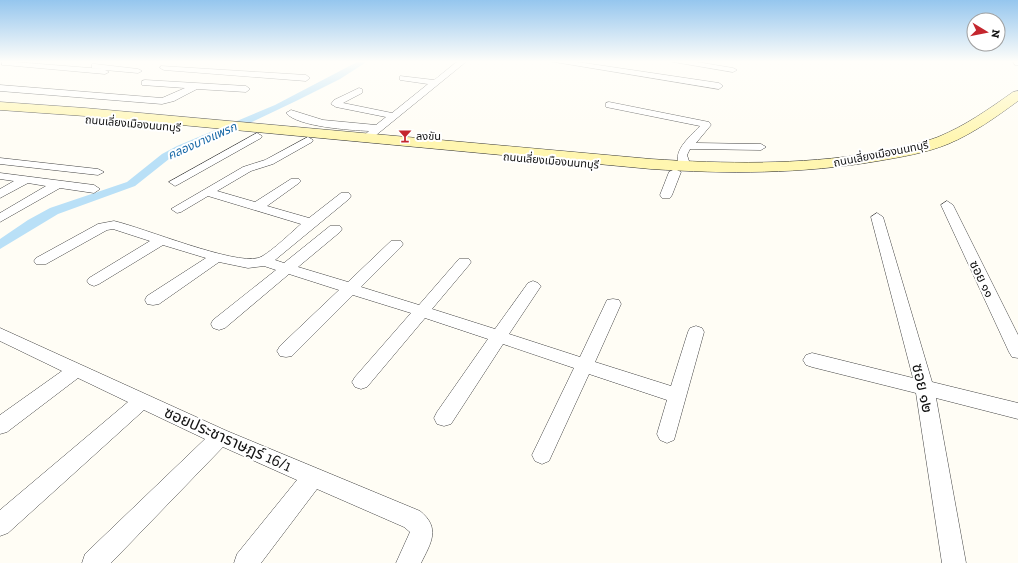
<svg xmlns="http://www.w3.org/2000/svg" width="1018" height="563" viewBox="0 0 1018 563" font-family="'Zilla Slab','Noto Sans Thai',serif">
	<style>
		.lines { fill: none; stroke-linecap: round; stroke-linejoin: round }
		.canal { fill: #b9e0f7; fill-rule: evenodd }
		.street-casing { stroke: #444; stroke-width: 1 }
		.secondary-casing { stroke: #333; stroke-width: 1 }
		.street { fill: #fff; fill-rule: evenodd }
		.secondary { fill: #fff6b0; fill-rule: evenodd }
		.labels { text-anchor: middle; dominant-baseline: central; stroke-width: 4; stroke-linejoin: round; paint-order: stroke }
		.far-street-label { font-size: 11px; fill: #111; stroke: #fff }
		.far-poi-label { font-size: 11px; fill: #111; stroke: #fff; text-anchor: start }
		.far-water-label { font-size: 12px; font-style: italic; fill: #1768a6; stroke: #fff }
		.street-label { font-size: 13px; fill: #111; stroke: #fff }
		.near-street-label { font-size: 16px; fill: #111; stroke: #fff }
	</style>
	<rect width="100%" height="100%" fill="#fffdf5"/>
	<g class="lines">
		<!-- canal -->
		<polygon class="canal" points="359,61 368,61 340,79 296,101 252,122 184,150 169,159 135,186 58,214 0,249 0,239 28,220 50,208 127,182 162,154 177,146 275,105"/>
		<!-- street casing -->
		<g class="street-casing">
			<g id="street">
				<polygon points="2,61 103,69 92,68 92,64 95,64 138,69 142,71 138,73 105,70 109,72 105,74 5,65 2,65"/>
				<path d="M458 61H467L370 140H362L361 138 369 131C350 130 298 127 286 113L291 110 323 120 376 125 386 117 336 107 331 104 334 100 359 88 362 89V93L343 103 392 113 428 84 400 80V76L434 80Z"/>
				<polygon points="549,61 571,61 719,83 723,86 719,89"/>
				<polygon points="668,61 691,61 733,68 737,70 733,72"/>
				<polygon points="1013,61 1018,61 1018,65 1015,65"/>
				<polygon points="161,66 306,75 310,78 306,81 164,70 160,68"/>
				<polygon points="145,80 246,86 250,89 246,92 197,89 174,101 162,104 0,91 0,85 162,98 185,88 142,85 142,81"/>
				<path d="M609 102 709 122 711 125 696 143 761 144 766 147 761 150 690 149 687 155 691 167 689 169H681C670 152 689 138 700 126L606 107V103Z"/>
				<polygon points="257,133 262,136 261,138 179,184 175,186 169,182"/>
				<path d="M308 137 313 140 312 142 273 164 251 171 217 191 255 202 291 179H299L301 181 299 183 267 206 309 218 341 193H349L351 196 349 199 275 260 284 263 330 226H340L342 229 340 232 298 267 348 282 391 241H401L403 244 401 247 361 287 419 305 459 259H469L471 262 469 265 432 309 495 329 528 283 533 281 538 283 541 286 509 334 580 357 607 300 613 299 619 300 621 304 595 362 671 386 688 332 690 328 696 326 702 328 704 332 674 440 667 443 660 440 657 434 667 400 589 374 549 461 542 464 535 461 532 455 574 368 503 344 451 424 444 426 437 424 434 418 437 412 488 339 425 318 367 387 361 389 355 387 352 382 355 377 411 313 353 295 292 356 286 357 280 356 277 351 280 346 339 290 289 274 225 328 219 330 213 328 211 324 213 320 276 270 264 266 248 268 219 262 159 304 153 305 147 304 145 300 147 296 206 258 163 245 99 284 94 286 89 284 87 281 89 278 150 241 113 229 107 230 46 264H36L34 261 36 258 98 224 114 221C144 228 234 265 258 258 267 256 293 231 301 224L208 196 181 212 177 213 171 209 243 167 265 160Z"/>
				<polygon points="0,158 98,169 104,172 98,175 0,164"/>
				<polygon points="675,169 681,172 672,195 670,198 662,198 660,195 669,172"/>
				<polygon points="0,173 94,185 100,189 94,193 60,188 0,222 0,213 46,186 28,183 0,198 0,189 14,181 0,179"/>
				<polygon points="947,201 953,205 1018,335 1018,358 1012,357 1009,352 941,205"/>
				<polygon points="877,213 883,217 932,382 1018,403 1018,419 936,398 966,563 942,563 916,393 812,367 806,365 803,360 806,355 812,353 913,378 871,217"/>
				<path d="M0 328 227 431 420 511C441 528 431 543 421 563H396L410 532 404 527 317 489 261 563H234L237 554 297 480 223 447 111 563H82L85 554 205 439 144 410 8 533 0 536V510L128 402 78 378 7 432 0 434V415L62 371 0 341Z"/>
			</g>
		</g>
		<!-- secondary casing -->
		<g class="secondary-casing">
			<path id="secondary" d="M1018 91V101C996 117 974 133 948 144 926 153 901 157 878 161 802 174 727 174 651 169L85 116 0 110V102L85 108 651 159C725 164 799 165 873 153 895 149 917 145 938 137 965 126 989 109 1013 92Z"/>
		</g>
		<!-- street -->
		<use href="#street" class="street"/>
		<!-- secondary -->
		<use href="#secondary" class="secondary"/>
	</g>
	<!-- sky -->
	<linearGradient id="sky" x2="0" y2="1"><stop stop-color="#95c6ee"/><stop offset="0.44" stop-color="#fffefa"/><stop offset="1" stop-color="#fffefa" stop-opacity="0"/></linearGradient>
	<rect width="1018" height="140" fill="url(#sky)"/>
	<!-- icons -->
	<defs>
		<g id="bar-bare" transform="scale(1.08)"><path d="M-6-5H6L.8 .8V4.5H3.5V6h-7V4.5H-.8V.8Z" fill="#c4262e" stroke="#fff" stroke-width="2.5" paint-order="stroke"/></g>
	</defs>
	<g fill-rule="evenodd">
		<use href="#bar-bare" x="405" y="136"/>
	</g>
	<g class="labels">
		<!-- far-street labels -->
		<g class="far-street-label">
			<text transform="translate(133 124) rotate(5)">ถนนเลี่ยงเมืองนนทบุรี</text>
			<text transform="translate(881 154) rotate(-11)">ถนนเลี่ยงเมืองนนทบุรี</text>
			<text transform="translate(551 161) rotate(5)">ถนนเลี่ยงเมืองนนทบุรี</text>
		</g>
		<!-- far-poi labels -->
		<g class="far-poi-label">
			<text x="416" y="136">ลงขัน</text>
		</g>
		<!-- far-water labels -->
		<g class="far-water-label">
			<text transform="translate(202 141) rotate(-24)">คลองบางแพรก</text>
		</g>
		<!-- street labels -->
		<g class="street-label">
			<text transform="translate(982 279) rotate(64)">ซอย ๑๑</text>
		</g>
		<!-- near-street labels -->
		<g class="near-street-label">
			<text transform="translate(923 388) rotate(77)">ซอย ๑๒</text>
			<text transform="translate(228 439) rotate(24)">ซอยประชาราษฎร์ 16/1</text>
		</g>
	</g>
	<!-- north arrow -->
	<g transform="translate(986 32) rotate(100)"><circle r="19" fill="#ffffff" stroke="#a0a0a0"/>
	<path d="M0-3L7 15L0 10L-7 15Z" fill="#c4262e"/>
	<text y="-6" font-size="11" font-weight="bold" text-anchor="middle" fill="#111111">N</text>
	</g>
</svg>
